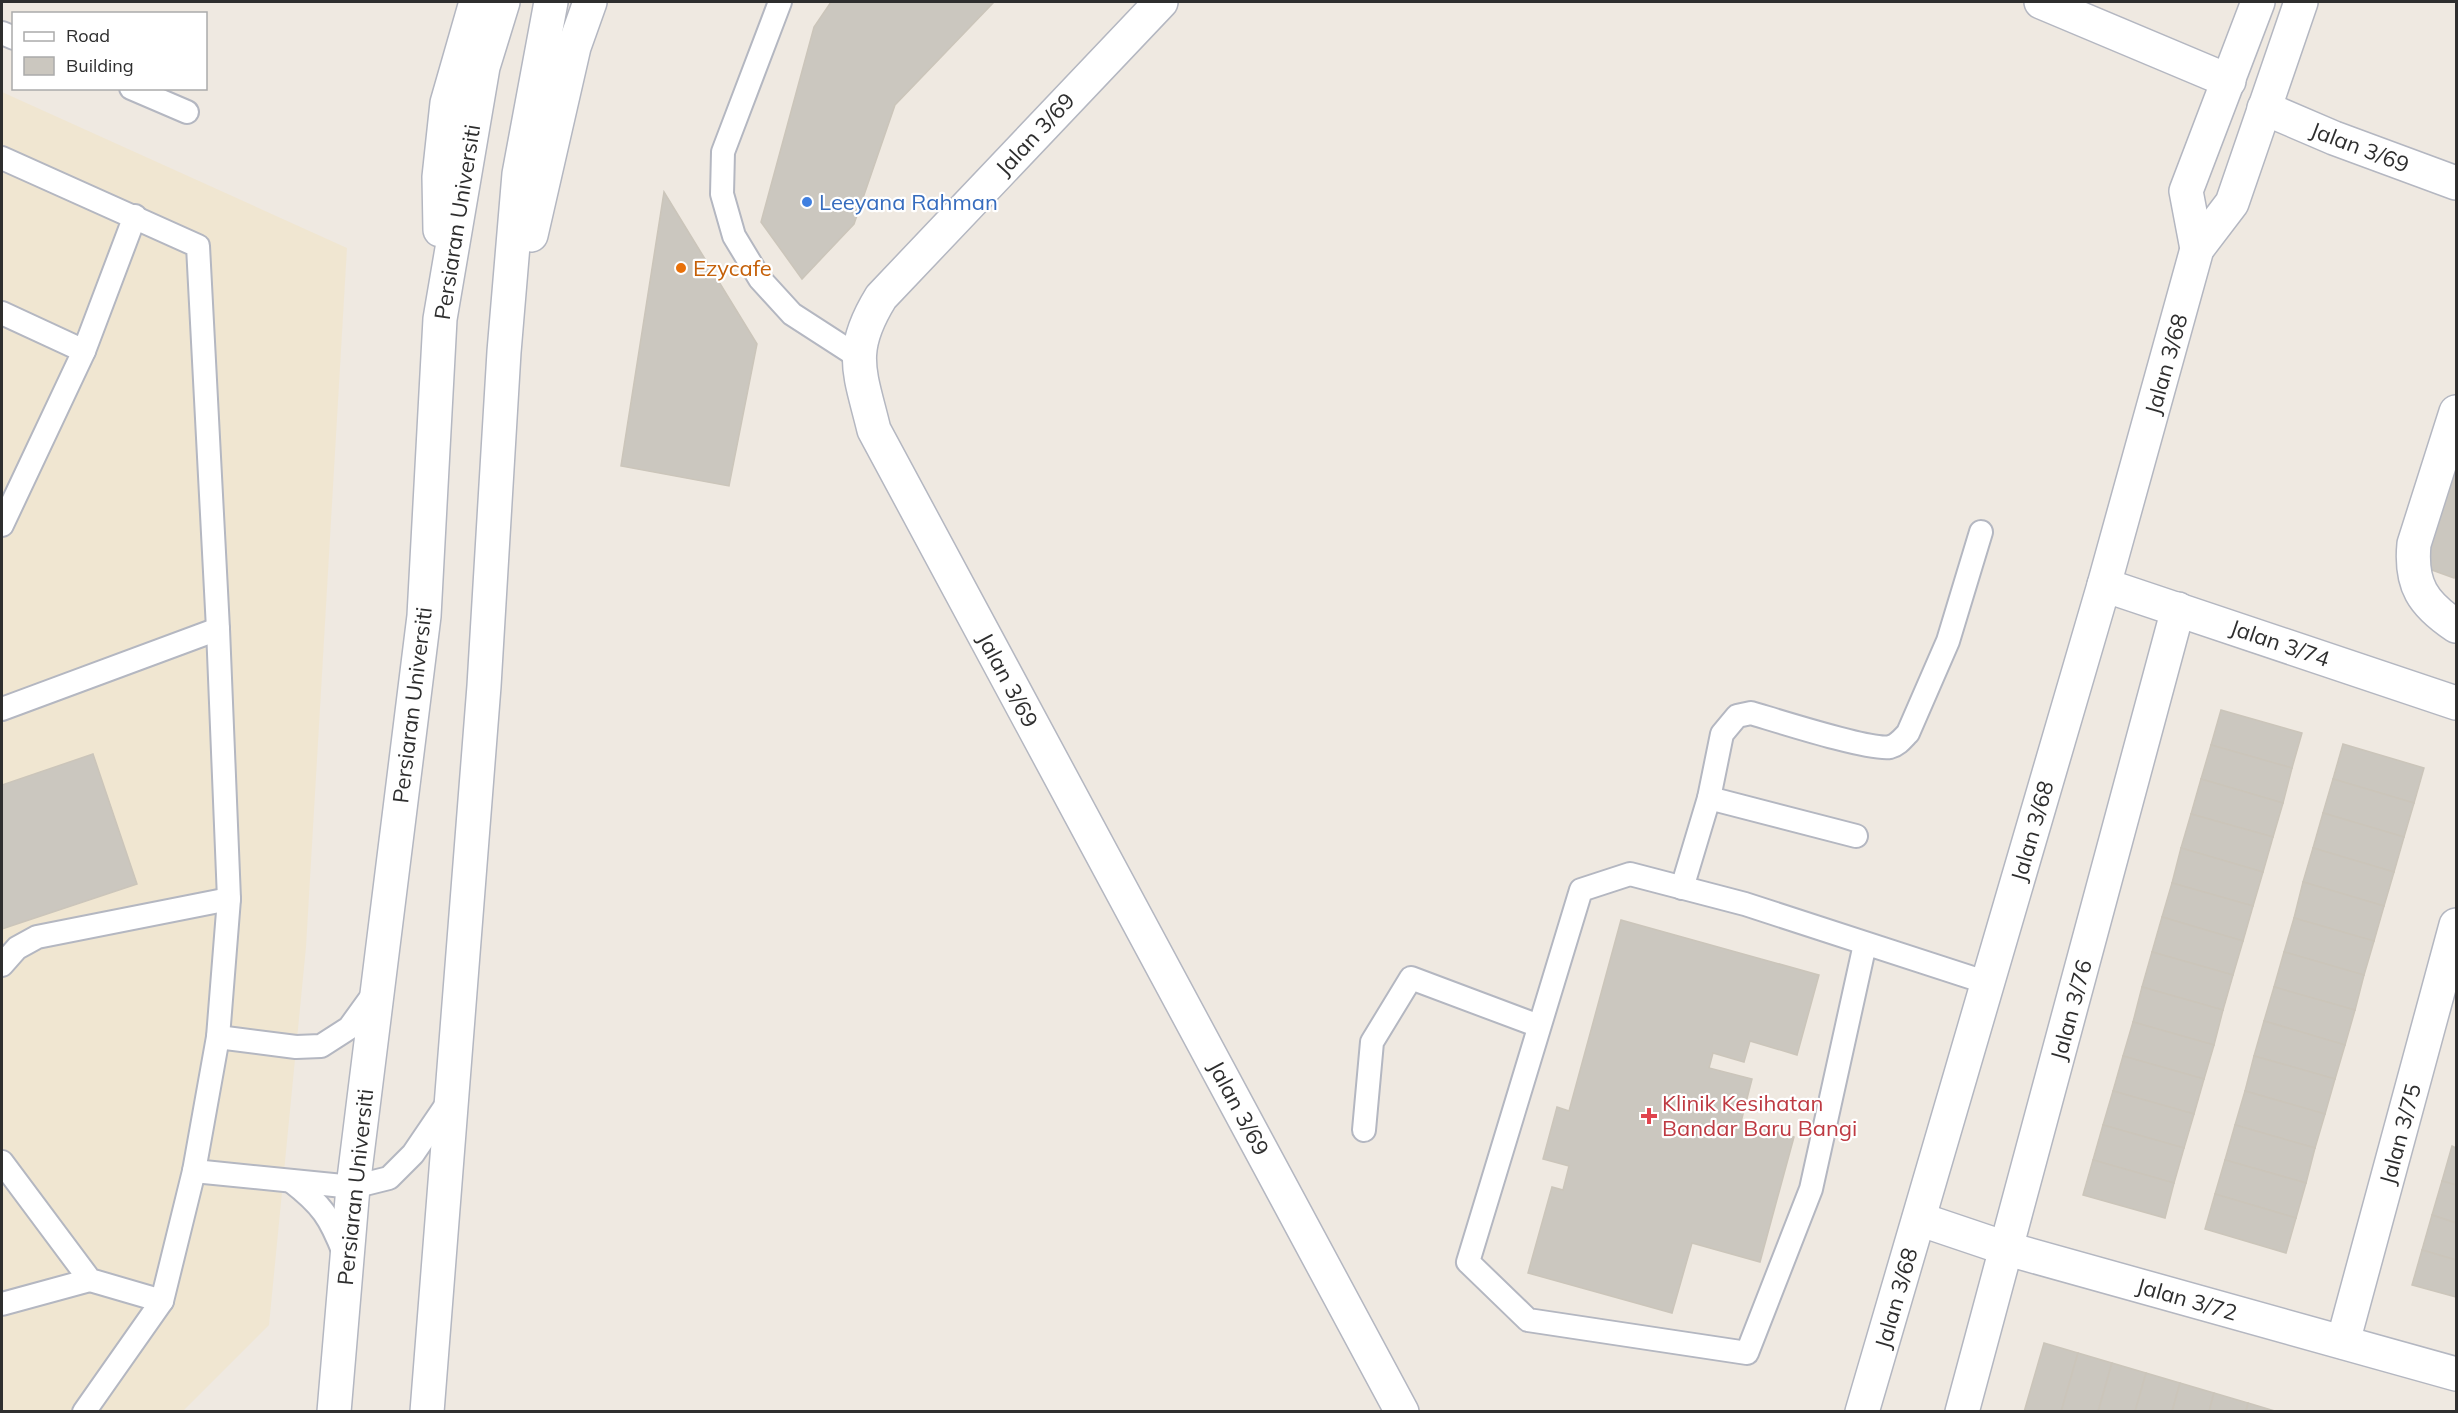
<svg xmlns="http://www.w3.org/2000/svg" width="2458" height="1413" viewBox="0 0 2458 1413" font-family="Mulish,sans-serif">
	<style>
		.education { fill: #f0e6d1 }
		.building { fill: #cbc7bf; stroke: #cbc5ba; stroke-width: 1.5 }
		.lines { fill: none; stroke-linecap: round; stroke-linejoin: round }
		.lane-casing { stroke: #b4b7c1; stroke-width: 26 }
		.street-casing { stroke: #b4b7c1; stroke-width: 36 }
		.secondary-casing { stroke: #b4b7c1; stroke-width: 36 }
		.lane { stroke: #fff; stroke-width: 22 }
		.street { stroke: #fff; stroke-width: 33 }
		.secondary { stroke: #fff; stroke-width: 33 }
		.shop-dot { fill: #3f7fe0; stroke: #fff; stroke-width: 2 }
		.food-dot { fill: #e8710a; stroke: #fff; stroke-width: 2 }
		.health-dot { fill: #e0444e; stroke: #fff; stroke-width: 2 }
		.labels { text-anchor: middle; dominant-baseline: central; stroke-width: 4.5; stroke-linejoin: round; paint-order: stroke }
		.street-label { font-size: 22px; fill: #2e2e2e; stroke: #fff }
		.shop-label { font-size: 22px; fill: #366cbe; stroke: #fff; text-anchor: start }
		.food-label { font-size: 22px; fill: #c56008; stroke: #fff; text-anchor: start }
		.health-label { font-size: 22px; fill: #be3a42; stroke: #fff; text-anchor: start }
	</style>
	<rect width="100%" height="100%" fill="#efe9e1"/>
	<!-- education -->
	<polygon class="education" points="2,92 347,248 306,947 269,1325 183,1411 2,1412"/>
	<!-- building -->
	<g class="building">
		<polygon points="831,2 994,2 895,105 854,224 802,279 761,222 814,27"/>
		<polygon points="664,192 757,344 729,486 621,466"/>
		<polygon points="2456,453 2456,572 2454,578 2418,565"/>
		<polygon points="2221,710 2302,733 2292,768 2211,745"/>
		<polygon points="2343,744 2424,768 2414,803 2333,779"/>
		<polygon points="2211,745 2292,768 2283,803 2201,779"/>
		<polygon points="93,754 137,884 2,929 2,785"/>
		<polygon points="2201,779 2283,803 2273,837 2191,814"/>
		<polygon points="2333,779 2414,803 2404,837 2323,813"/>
		<polygon points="2323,813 2404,837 2394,872 2313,848"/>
		<polygon points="2191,814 2273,837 2263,872 2181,848"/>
		<polygon points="2181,848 2263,872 2253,906 2172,883"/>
		<polygon points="2313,848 2394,872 2384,906 2303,882"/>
		<polygon points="2303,882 2384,906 2374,941 2294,918"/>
		<polygon points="2172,883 2253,906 2243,941 2162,917"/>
		<polygon points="2162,917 2243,941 2233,975 2152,952"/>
		<polygon points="2294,918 2374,941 2364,975 2284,952"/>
		<polygon points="1621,920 1819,975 1797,1055 1750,1041 1744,1062 1713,1053 1709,1068 1752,1079 1741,1122 1794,1137 1760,1262 1692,1243 1672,1313 1528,1273 1552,1187 1563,1190 1569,1166 1543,1159 1557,1107 1569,1111"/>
		<polygon points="2152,952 2233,975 2223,1010 2142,987"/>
		<polygon points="2284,952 2364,975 2355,1010 2274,987"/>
		<polygon points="2142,987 2223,1010 2214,1045 2133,1022"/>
		<polygon points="2274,987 2355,1010 2345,1045 2264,1021"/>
		<polygon points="2264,1021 2345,1045 2335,1079 2254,1056"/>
		<polygon points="2133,1022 2214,1045 2204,1079 2123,1056"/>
		<polygon points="2123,1056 2204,1079 2194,1114 2113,1091"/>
		<polygon points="2254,1056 2335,1079 2325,1114 2245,1091"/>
		<polygon points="2113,1091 2194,1114 2184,1148 2103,1125"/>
		<polygon points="2245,1091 2325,1114 2315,1148 2235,1125"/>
		<polygon points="2103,1125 2184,1148 2174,1183 2093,1160"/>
		<polygon points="2235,1125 2315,1148 2306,1183 2225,1160"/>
		<polygon points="2452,1146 2456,1148 2456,1185 2442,1181"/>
		<polygon points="2093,1160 2174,1183 2165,1218 2083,1195"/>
		<polygon points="2225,1160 2306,1183 2296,1218 2215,1194"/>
		<polygon points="2442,1181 2456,1185 2456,1223 2432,1215"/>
		<polygon points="2215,1194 2296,1218 2286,1253 2205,1229"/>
		<polygon points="2432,1215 2456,1223 2456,1260 2422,1250"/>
		<polygon points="2422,1250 2456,1260 2456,1297 2412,1285"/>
		<polygon points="2044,1343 2078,1353 2061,1412 2024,1412"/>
		<polygon points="2078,1353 2112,1363 2098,1412 2061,1412"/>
		<polygon points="2112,1363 2146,1373 2135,1412 2098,1412"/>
		<polygon points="2146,1373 2180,1383 2172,1412 2135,1412"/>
		<polygon points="2180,1383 2214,1393 2209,1412 2172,1412"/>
		<polygon points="2214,1393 2248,1403 2246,1412 2209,1412"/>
		<polygon points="2248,1403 2278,1412 2246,1412"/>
	</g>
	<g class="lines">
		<!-- lane casing -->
		<g class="lane-casing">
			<g id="lane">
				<polyline points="780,2 723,152 722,194 734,236 760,279 792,314 857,356"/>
				<polyline points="2,33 14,38"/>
				<polyline points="131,88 187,112"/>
				<polyline points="2,158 198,246 218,629 229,899 218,1037 194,1171 162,1301 84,1412"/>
				<polyline points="2,313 84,351 2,525"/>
				<polyline points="84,351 135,216"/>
				<polyline points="2,709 218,629"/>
				<polyline points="1709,798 1856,836"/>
				<path d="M1682 888 1709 798 1722 734 1737 716 1751 713C1775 720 1871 751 1890 747 1898 745 1903 738 1908 733L1948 641 1981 532"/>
				<polyline points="1865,944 1811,1189 1747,1353 1528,1320 1468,1262 1581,890 1630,874 1745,904 1988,983"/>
				<polyline points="2,965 17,948 37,937 229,899"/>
				<polyline points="218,1037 296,1047 321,1046 349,1028 375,992"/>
				<polyline points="1364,1130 1372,1042 1411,978 1539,1026"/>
				<polyline points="2,1162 90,1280 162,1301"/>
				<polyline points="194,1171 353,1187 389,1178 413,1154 449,1101"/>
				<path d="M291 1181C322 1205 330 1217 344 1253"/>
				<polyline points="2,1304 90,1280"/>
			</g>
		</g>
		<!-- street casing -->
		<g class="street-casing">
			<g id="street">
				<path d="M1161 2 881 297C847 352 860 372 874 430L1402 1412"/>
				<polyline points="2041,2 2229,81"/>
				<polyline points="2264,108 2334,138 2456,183"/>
				<polyline points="2197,249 2186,191 2258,2"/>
				<path d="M2456 412 2414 544C2410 585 2423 604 2456 626"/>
				<polyline points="2104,585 2456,703"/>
				<polyline points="1919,1219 2008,1249 2456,1374"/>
				<polyline points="2343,1342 2456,925"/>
				<polyline points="1862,1412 2104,585 2197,249 2232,203 2301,2"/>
				<polyline points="1962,1412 2178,609"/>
			</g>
		</g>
		<!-- secondary casing -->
		<g class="secondary-casing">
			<g id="secondary">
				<polyline points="440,230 439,177 447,103 476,2"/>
				<polyline points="531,235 574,47 590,2"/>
				<polyline points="334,1412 353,1187 424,616 440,319 483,67 503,2"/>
				<polyline points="427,1412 484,686 504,352 519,174 551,2"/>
			</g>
		</g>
		<!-- lane -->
		<use href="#lane" class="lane"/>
		<!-- street -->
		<use href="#street" class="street"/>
		<!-- secondary -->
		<use href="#secondary" class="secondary"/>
	</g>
	<!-- markers -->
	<circle class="shop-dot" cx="807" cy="202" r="6"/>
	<circle class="food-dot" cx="681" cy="268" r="6"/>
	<path class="health-dot" d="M1646 1107h6v6h6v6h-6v6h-6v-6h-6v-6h6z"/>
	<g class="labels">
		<!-- street labels -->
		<g class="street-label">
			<text transform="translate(1035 134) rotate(-47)">Jalan 3/69</text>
			<text transform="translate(2360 147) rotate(21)">Jalan 3/69</text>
			<text transform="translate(457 222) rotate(-81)">Persiaran Universiti</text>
			<text transform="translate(2166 364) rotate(-74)">Jalan 3/68</text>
			<text transform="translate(2280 643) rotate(19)">Jalan 3/74</text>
			<text transform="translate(1008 680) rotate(62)">Jalan 3/69</text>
			<text transform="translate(412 705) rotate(-83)">Persiaran Universiti</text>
			<text transform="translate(2032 831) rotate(-74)">Jalan 3/68</text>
			<text transform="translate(2071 1010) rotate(-75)">Jalan 3/76</text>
			<text transform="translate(1239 1108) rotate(62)">Jalan 3/69</text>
			<text transform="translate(2400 1134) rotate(-75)">Jalan 3/75</text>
			<text transform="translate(355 1187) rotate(-84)">Persiaran Universiti</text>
			<text transform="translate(1896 1298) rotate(-74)">Jalan 3/68</text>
			<text transform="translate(2187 1299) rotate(16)">Jalan 3/72</text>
		</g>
		<!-- shop labels -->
		<g class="shop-label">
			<text x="819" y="202">Leeyana Rahman</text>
		</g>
		<!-- food labels -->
		<g class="food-label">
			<text x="693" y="268">Ezycafe</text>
		</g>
		<!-- health labels -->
		<g class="health-label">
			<text x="1662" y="1103">Klinik Kesihatan<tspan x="1662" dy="25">Bandar Baru Bangi</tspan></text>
		</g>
	</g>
	<!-- border -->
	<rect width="2458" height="1413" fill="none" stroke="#2e2e2e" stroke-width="6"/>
	<!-- legend -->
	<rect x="12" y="12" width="195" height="78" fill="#ffffff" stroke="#ababab" stroke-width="1.5"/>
	<rect x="24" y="32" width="30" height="9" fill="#ffffff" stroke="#ababab" stroke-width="1.5"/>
	<text x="66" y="42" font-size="18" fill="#2e2e2e">Road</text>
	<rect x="24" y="57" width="30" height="18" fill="#cbc7bf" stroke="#ababab" stroke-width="1.5"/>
	<text x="66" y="72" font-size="18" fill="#2e2e2e">Building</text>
</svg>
